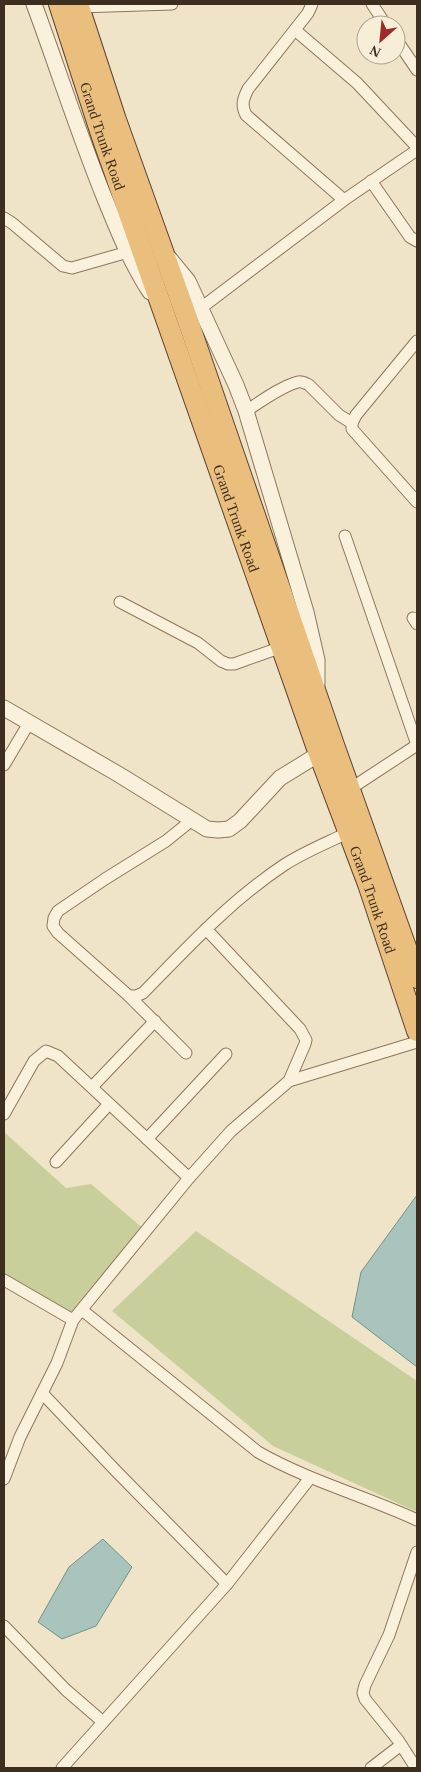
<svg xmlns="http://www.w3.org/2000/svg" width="421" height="1772" viewBox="0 0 421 1772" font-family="Georgia,serif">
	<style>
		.green { fill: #c9cf9b }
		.water { fill: #a9c4bc; stroke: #6f938a }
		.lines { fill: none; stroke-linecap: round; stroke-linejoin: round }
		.minor-casing { stroke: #8d765c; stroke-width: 13 }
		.tertiary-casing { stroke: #8d765c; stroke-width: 17 }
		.trunk-casing { stroke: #5b4430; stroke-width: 22 }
		.minor { stroke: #faf1dc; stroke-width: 11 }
		.tertiary { stroke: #faf1dc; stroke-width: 15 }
		.trunk { stroke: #eabe7c; stroke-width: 20 }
		.labels { text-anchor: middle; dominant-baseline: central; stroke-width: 5; stroke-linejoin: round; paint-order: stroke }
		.street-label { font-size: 15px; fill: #3d2e20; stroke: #f7eed8 }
	</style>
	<rect width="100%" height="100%" fill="#f0e4c8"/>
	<!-- green -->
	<g class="green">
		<polygon points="4,1132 66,1188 91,1184 145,1230 73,1320 4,1277"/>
		<polygon points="196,1231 417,1381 417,1512 273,1446 112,1311"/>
	</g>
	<!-- water -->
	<g class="water">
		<polygon points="417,1195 417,1367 352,1317 361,1272"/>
		<polygon points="103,1539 132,1567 96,1626 62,1639 38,1622 69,1567"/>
	</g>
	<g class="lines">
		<!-- minor casing -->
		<g class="minor-casing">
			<g id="minor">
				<path d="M312 4 308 13 248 89C243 99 241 105 246 115L344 200"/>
				<polyline points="372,4 386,25"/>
				<polyline points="79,7 172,4"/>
				<polyline points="295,30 357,83 417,147"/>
				<polyline points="396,39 417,70"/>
				<polyline points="371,181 410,237 417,241"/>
				<polyline points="4,218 12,223 63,266 72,268 128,252"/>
				<polyline points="201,308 344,200 417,150"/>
				<polyline points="417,341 356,415 352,423 352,429 417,502"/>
				<path d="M246 411C260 402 282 386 298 382 302 381 305 383 309 385L339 415 352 423"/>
				<polyline points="345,536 417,745"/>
				<polyline points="120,602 198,643 221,661 228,664 234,664 282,647"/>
				<polyline points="413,618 417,624"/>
				<polyline points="4,765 29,723"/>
				<polyline points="350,789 417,745"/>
				<path d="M192 820 166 841 105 879 58 911 54 918 53 926 58 933 129 996H136L143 993C188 947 230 901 284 865 304 852 327 843 349 832"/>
				<polyline points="206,929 300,1029 306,1040 305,1044 289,1081"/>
				<polyline points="129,996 186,1053"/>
				<polyline points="92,1087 155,1021"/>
				<polyline points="4,1114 34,1061 46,1051 58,1056 189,1178"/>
				<polyline points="147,1139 226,1054"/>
				<polyline points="56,1162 109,1104"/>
				<polyline points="4,1280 73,1320 189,1178 231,1131 289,1081 417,1042"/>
				<path d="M82 1310 258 1452C309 1481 365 1496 417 1520"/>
				<polyline points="42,1393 116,1471 227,1584"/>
				<polyline points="4,1479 20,1437 57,1363 73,1320"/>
				<polyline points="4,1626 66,1690 103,1722"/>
				<polyline points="62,1768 227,1584 310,1478"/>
				<polyline points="371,1768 401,1745"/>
				<polyline points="416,1768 398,1740 365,1699 363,1693 365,1685 389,1635 417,1552"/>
			</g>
		</g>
		<!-- tertiary casing -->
		<g class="tertiary-casing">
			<g id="tertiary">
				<path d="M34 4C58 69 79 135 105 199 118 231 131 263 150 292"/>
				<polyline points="169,258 188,281 236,385 246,411 306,612 317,660 317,685"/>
				<polyline points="4,708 118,774 207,829 218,830 229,829 240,821 280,778 319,754"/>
			</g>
		</g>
		<!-- trunk casing -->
		<g class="trunk-casing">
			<g id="trunk">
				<path id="s1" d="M59 4 101 134 319 754 368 884 417 1031"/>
				<polyline points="78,4 116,120 187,318 334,745 417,978"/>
			</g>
		</g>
		<!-- minor -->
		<use href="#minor" class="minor"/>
		<!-- tertiary -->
		<use href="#tertiary" class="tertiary"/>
		<!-- trunk -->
		<use href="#trunk" class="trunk"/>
	</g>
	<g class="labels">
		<!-- street labels -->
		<g class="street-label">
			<text stroke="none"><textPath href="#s1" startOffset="139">Grand Trunk Road</textPath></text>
			<text stroke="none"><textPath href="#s1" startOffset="544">Grand Trunk Road</textPath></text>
			<text stroke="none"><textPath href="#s1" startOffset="949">Grand Trunk Road</textPath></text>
		</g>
	</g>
	<!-- border -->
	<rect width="421" height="1772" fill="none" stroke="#3d2e20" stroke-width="10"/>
	<!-- north arrow -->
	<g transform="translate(381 40) rotate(207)"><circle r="24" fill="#f7eed8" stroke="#ada18e"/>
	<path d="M0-4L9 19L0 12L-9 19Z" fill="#9e2a2b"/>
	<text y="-8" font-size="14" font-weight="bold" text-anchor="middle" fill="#3d2e20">N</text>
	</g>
</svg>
